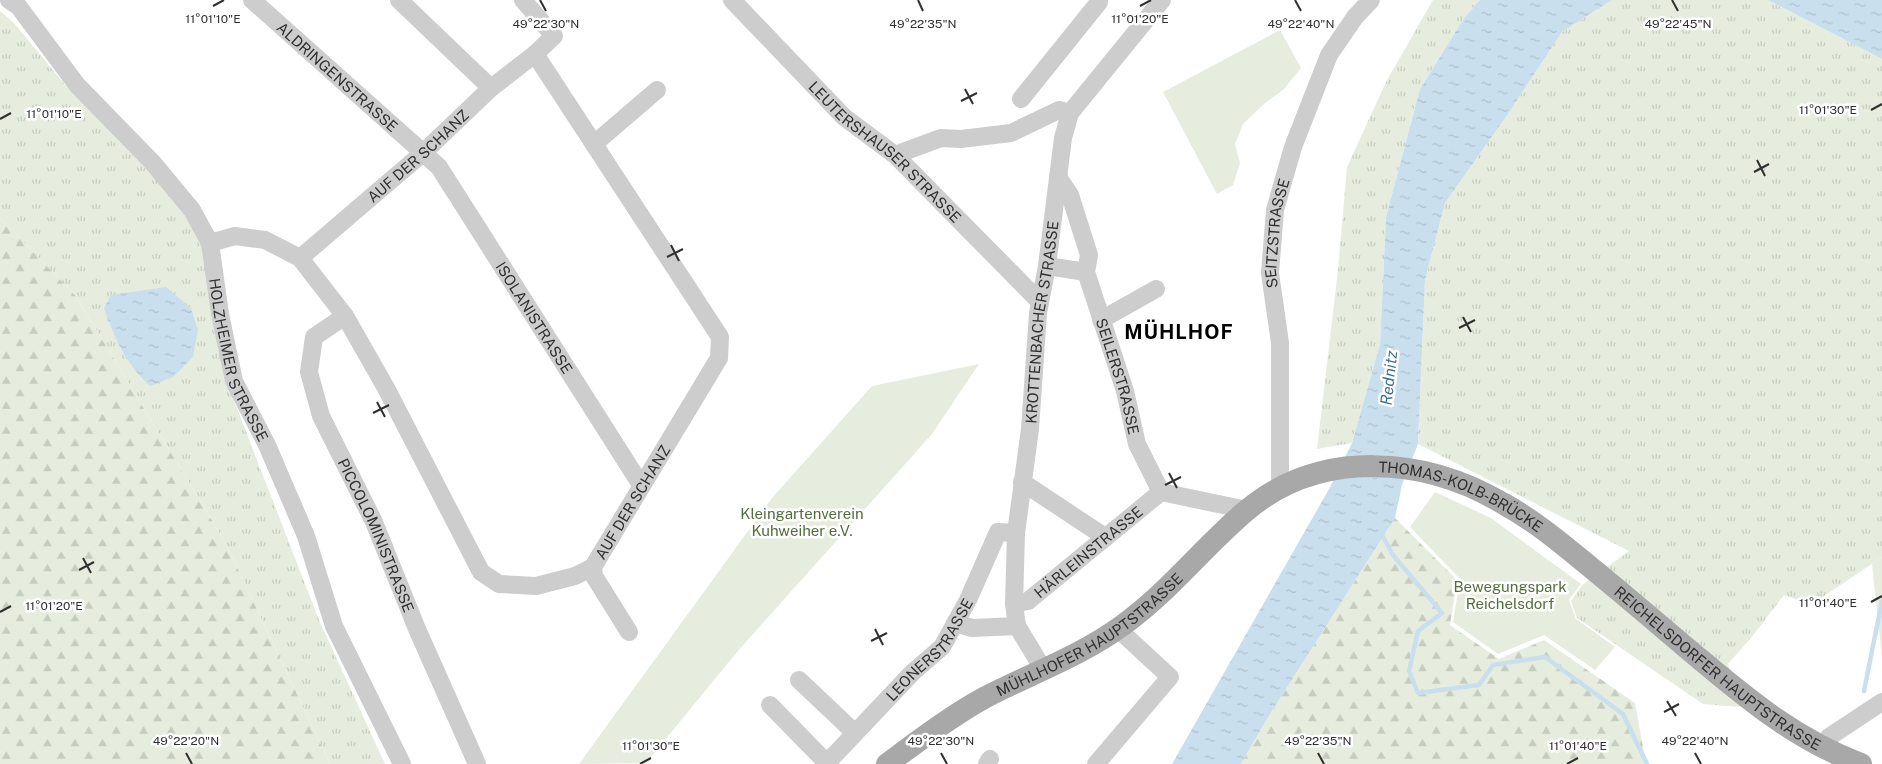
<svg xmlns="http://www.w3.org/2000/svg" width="1882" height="764" viewBox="0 0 1882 764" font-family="'Public Sans',sans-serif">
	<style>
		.grass { fill: url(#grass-tufts) }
		.forest { fill: url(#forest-firs) }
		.green { fill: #e6edde }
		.water { fill: url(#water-ripples) }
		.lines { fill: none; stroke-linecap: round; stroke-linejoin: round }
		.stream { stroke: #cadfed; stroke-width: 4.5 }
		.minor { stroke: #cdcdcd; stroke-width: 18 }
		.major { stroke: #a8a8a8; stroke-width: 22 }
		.ticks { fill: none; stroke: #303030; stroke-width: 2 }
		.labels { text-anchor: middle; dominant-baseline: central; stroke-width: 5; stroke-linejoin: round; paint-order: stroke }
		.street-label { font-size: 15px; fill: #303030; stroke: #fff }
		.park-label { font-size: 15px; fill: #536d3c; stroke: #fff }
		.water-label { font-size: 16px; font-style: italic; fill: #3c7294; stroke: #fff }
		.district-label { font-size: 20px; font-weight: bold; letter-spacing: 1px; fill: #000; stroke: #fff }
		.ticks-label { font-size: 12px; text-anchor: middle; fill: #303030; stroke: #fff; stroke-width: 5; stroke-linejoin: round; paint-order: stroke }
	</style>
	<defs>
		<pattern id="grass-tufts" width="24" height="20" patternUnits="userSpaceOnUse" patternTransform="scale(1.25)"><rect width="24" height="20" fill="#e6edde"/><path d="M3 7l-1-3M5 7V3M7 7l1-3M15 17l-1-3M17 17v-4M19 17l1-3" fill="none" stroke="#c6ccbf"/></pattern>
		<pattern id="forest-firs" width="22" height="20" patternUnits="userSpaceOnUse" patternTransform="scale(1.25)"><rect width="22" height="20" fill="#e6edde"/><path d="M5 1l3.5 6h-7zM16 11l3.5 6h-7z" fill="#c6ccbf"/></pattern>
		<pattern id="water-ripples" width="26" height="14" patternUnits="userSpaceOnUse" patternTransform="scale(1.25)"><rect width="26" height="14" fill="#cadfed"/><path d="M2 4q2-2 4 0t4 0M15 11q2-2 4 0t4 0" fill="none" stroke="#aec0cc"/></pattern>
	</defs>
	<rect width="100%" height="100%" fill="#fff"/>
	<!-- grass -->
	<g class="grass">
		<polygon points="1433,0 1480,0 1464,18 1420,89 1386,217 1380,344 1352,443 1317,449 1338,270 1347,167 1386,82"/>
		<polygon points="1612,0 1768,0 1882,59 1882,557 1811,605 1784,595 1751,638 1728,664 1740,707 1703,704 1577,618 1571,601 1582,585 1629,551 1418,444 1425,280 1445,203 1508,114 1562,32"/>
		<polygon points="0,11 14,23 67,87 206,231 228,385 319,620 385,764 330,764 225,542 75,295 0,218"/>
	</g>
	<!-- forest -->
	<g class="forest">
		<polygon points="0,218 75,295 225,542 330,764 0,764"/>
		<polygon points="1395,518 1457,580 1450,625 1499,659 1544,640 1635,703 1646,764 1241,764 1267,719"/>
	</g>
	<!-- green -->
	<g class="green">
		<polygon points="1280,30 1301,68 1284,89 1264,104 1243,124 1235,144 1240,163 1233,185 1217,194 1163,92"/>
		<polygon points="979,364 932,434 737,652 646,763 579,764 772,498 872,386"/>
		<polygon points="1435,492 1491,518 1581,584 1569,600 1576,619 1615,647 1595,670 1544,635 1498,654 1453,622 1460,579 1410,527"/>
		<polygon points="1882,557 1882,658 1872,564"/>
	</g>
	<!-- water -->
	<g class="water">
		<polygon points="1480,0 1612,0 1562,32 1508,114 1445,203 1425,280 1418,444 1402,485 1395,518 1267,719 1241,764 1172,764 1329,489 1352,443 1380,344 1386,217 1420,89 1464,18"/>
		<polygon points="1768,0 1882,0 1882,59"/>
		<path d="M166 287 191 308 198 330 193 357 173 377 150 386C125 363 115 339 104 308L111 295Z"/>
	</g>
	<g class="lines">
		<!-- stream -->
		<g class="stream">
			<polyline points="1381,533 1393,555 1442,613 1418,631 1409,671 1418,693 1479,685 1493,665 1545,657 1623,714 1647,764"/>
			<polyline points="1864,691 1882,601"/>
		</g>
		<!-- minor -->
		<g class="minor">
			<path id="s1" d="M9 0 19 7 77 85 153 163 192 210 210 243 220 314 234 381 267 445 306 536 334 626 402 764"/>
			<path id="s2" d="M252 0 439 167 641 485"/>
			<polyline points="399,0 491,88"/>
			<path id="s3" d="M732 0 844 117 895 155 1040 302"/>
			<polyline points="1021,99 1099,2"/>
			<polyline points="594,144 657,90"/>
			<polyline points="895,155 941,138 961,139 1011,133 1059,110 1070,113"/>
			<path id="s4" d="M1058 177 1070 195 1089 255 1086 272 1125 391 1137 444 1161 492"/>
			<path id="s5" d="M210 243 235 236 265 240 300 258 345 316 386 388 481 572 499 584 536 586 575 576 593 567 719 358 720 337 535 54"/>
			<path id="s6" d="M300 258 424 152 491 88 535 54 554 36 523 0"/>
			<polyline points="1047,266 1086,272"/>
			<path id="s7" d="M345 316 314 337 309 372 321 416 374 522 417 629 477 764"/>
			<polyline points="1101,320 1156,289"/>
			<polyline points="1022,482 1105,537"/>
			<path id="s8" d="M1280 488V343L1270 273 1275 210 1293 147 1329 55 1355 17 1371 0"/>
			<polyline points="1161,492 1247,510"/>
			<polyline points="593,567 594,576 629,632"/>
			<path id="s9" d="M1014 604 1028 601 1161 492"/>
			<polyline points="955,623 972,628 1017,626"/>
			<path id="s10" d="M1043 669 1017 626 1014 604 1016 533 1030 429 1038 313 1047 266 1063 138 1070 113 1162 0"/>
			<polyline points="799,680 855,733"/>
			<polyline points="770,705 827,763"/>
			<polyline points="1822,748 1829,737 1882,702"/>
			<path id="s11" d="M826 764 913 672 942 647 968 600 998 532 1016 533"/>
			<polyline points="987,764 990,759"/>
			<polyline points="1096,764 1170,677 1118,629"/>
		</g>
		<!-- major -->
		<path class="major" id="s12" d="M887 764C917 742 951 716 984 698 1030 674 1081 656 1123 625 1169 592 1204 546 1247 510 1322 448 1425 457 1504 504 1535 521 1562 544 1589 566 1627 597 1664 629 1701 660 1751 702 1799 741 1861 764"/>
	</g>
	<!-- ticks -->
	<path class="ticks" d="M540 0 546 11M918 0 923 11M1295 0 1301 11M1672 0 1678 11M213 6 224 0M1140 6 1151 0M965 89 973 104M961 101 977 93M1871 110 1882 104M0 119 11 113M1757 160 1765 176M1754 172 1769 164M671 245 679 261M667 257 683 249M1463 317 1471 332M1459 328 1475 320M377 402 385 417M373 413 389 405M1169 473 1177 488M1165 485 1181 477M83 558 91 573M79 570 94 562M1871 602 1882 596M0 612 11 606M875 629 883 645M871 641 887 633M1667 701 1676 716M1664 712 1679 704M186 753 192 764M941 753 947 764M1318 753 1324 764M1695 753 1701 764M640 764 651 758M1567 764 1578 758"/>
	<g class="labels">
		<!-- street labels -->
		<g class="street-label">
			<text stroke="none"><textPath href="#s2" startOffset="115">ALDRINGENSTRASSE</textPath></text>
			<text stroke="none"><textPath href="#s3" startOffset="216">LEUTERSHAUSER STRASSE</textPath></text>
			<text stroke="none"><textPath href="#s6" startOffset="156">AUF DER SCHANZ</textPath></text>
			<text stroke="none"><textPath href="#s8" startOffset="256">SEITZSTRASSE</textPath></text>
			<text stroke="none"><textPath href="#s2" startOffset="429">ISOLANISTRASSE</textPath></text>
			<text stroke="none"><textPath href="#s10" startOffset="356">KROTTENBACHER STRASSE</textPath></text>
			<text stroke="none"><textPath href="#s1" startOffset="438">HOLZHEIMER STRASSE</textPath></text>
			<text stroke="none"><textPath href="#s4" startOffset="211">SEILERSTRASSE</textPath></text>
			<text stroke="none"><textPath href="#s12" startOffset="674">THOMAS-KOLB-BRÜCKE</textPath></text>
			<text stroke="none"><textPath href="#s5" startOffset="654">AUF DER SCHANZ</textPath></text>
			<text stroke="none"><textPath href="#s7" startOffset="250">PICCOLOMINISTRASSE</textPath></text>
			<text stroke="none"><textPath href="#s9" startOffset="92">HÄRLEINSTRASSE</textPath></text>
			<text stroke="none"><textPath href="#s12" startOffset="241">MÜHLHOFER HAUPTSTRASSE</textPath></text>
			<text stroke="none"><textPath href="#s11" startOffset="155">LEONERSTRASSE</textPath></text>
			<text stroke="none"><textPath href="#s12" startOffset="988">REICHELSDORFER HAUPTSTRASSE</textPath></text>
		</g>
		<!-- park labels -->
		<g class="park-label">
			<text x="802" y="513">Kleingartenverein<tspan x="802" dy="17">Kuhweiher e.V.</tspan></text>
			<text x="1510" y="586">Bewegungspark<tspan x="1510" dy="17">Reichelsdorf</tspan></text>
		</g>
		<!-- water labels -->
		<g class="water-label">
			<text transform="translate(1389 378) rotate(-84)">Rednitz</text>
		</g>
		<!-- district labels -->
		<g class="district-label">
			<text x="1179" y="332">MÜHLHOF</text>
		</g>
	</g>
	<g class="ticks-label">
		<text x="213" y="23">11°01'10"E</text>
		<text x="1140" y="23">11°01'20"E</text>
		<text x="546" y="28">49°22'30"N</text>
		<text x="923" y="28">49°22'35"N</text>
		<text x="1301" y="28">49°22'40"N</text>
		<text x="1678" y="28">49°22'45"N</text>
		<text x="1828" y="114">11°01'30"E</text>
		<text x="54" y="118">11°01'10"E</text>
		<text x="1828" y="607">11°01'40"E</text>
		<text x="54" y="610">11°01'20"E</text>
		<text x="186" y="745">49°22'20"N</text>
		<text x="941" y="745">49°22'30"N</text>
		<text x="1318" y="745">49°22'35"N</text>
		<text x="1695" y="745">49°22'40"N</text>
		<text x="651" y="750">11°01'30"E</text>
		<text x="1578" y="750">11°01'40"E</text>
	</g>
</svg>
